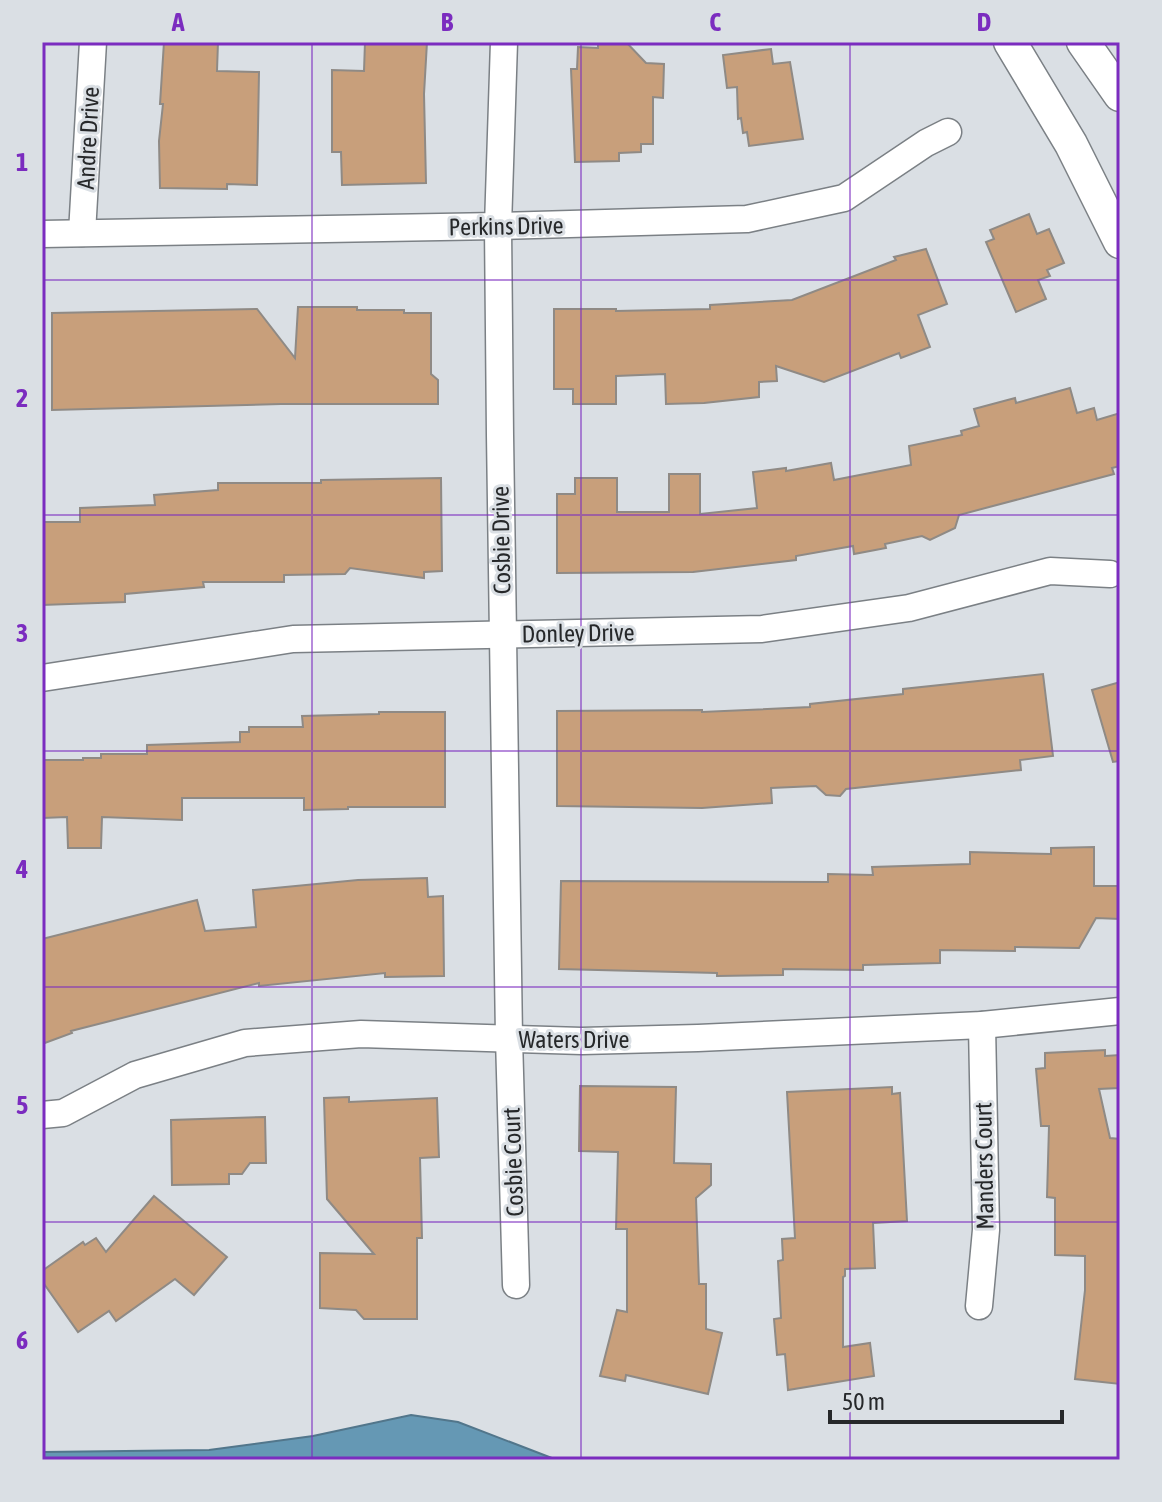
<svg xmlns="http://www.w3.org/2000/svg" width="1162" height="1502" viewBox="0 0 1162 1502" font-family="'Asap Condensed',sans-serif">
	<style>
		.water { fill: #6598b4; stroke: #52768b; stroke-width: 2 }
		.building { fill: #c89f7b; stroke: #8f8a85; stroke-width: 2 }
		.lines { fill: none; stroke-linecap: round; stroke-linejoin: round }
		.minor-casing { stroke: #7b8085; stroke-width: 29 }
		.tertiary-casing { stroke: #7b8085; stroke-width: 35 }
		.minor { stroke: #fff; stroke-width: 26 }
		.tertiary { stroke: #fff; stroke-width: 32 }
		.grid { fill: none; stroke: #7b2cbf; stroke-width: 2; stroke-opacity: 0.55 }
		.labels { text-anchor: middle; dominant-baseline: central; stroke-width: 6; stroke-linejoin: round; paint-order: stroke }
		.street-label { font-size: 24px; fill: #26282a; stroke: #dadfe4 }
		.neatline { fill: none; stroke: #7b2cbf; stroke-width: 3 }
		.grid-label { font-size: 26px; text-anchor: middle; font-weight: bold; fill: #7b2cbf }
	</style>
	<rect width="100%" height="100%" fill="#dadfe4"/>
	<!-- water -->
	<polygon class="water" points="411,1415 458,1422 557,1460 42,1460 42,1452 209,1450 313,1436"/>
	<!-- building -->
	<g class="building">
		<polygon points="164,42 218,42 217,71 259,72 257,185 227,184 227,189 160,188 159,141 163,104 160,104"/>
		<polygon points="365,42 427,42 424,94 426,183 342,185 341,152 332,152 332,70 364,71"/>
		<polygon points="598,42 626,42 646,63 664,64 663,98 653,97 653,144 641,144 641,152 619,153 619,161 575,162 571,69 577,69 578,47 598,48"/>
		<polygon points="771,49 773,64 790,62 803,139 749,146 747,132 743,133 741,118 738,119 737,87 727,88 723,55"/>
		<polygon points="1029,214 1037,234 1049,229 1064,263 1047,270 1050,276 1038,280 1046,299 1016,312 986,242 994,239 990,230"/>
		<polygon points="926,249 947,304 918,315 930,347 901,358 899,353 824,382 776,366 777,381 759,382 759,397 704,403 666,404 665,374 616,376 616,404 573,404 573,389 554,389 554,309 616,309 616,311 710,309 710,305 792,300 896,260 894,257"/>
		<polygon points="298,307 357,307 357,310 404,310 404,313 431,313 431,374 438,380 438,404 281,404 52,410 52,313 257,309 295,358"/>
		<polygon points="1070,388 1077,413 1094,408 1097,420 1120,413 1120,466 1112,468 1114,474 959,515 955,528 930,540 922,536 885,544 886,548 854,554 853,546 796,556 796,560 693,572 557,573 557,494 575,494 575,478 617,478 617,512 669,512 669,474 700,474 700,514 757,508 753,472 786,468 786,471 831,463 834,480 911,465 909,446 962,435 961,431 979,426 974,409 1015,398 1016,403"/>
		<polygon points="441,478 442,571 424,572 424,578 350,568 345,574 284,575 284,582 203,582 204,587 125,594 125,602 42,605 42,522 80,522 80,508 155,505 154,495 218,490 218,483 321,483 321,480"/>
		<polygon points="1043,674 1053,756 1020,760 1021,770 846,789 840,796 826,795 816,786 771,788 772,803 702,808 557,806 557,711 702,710 702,712 810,707 810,704 903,694 903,689"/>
		<polygon points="1120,682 1120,761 1113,762 1092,690"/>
		<polygon points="379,712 445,712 445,807 348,807 348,809 304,810 304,798 182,798 182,820 102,817 101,848 68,848 67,817 42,818 42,760 83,760 83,758 101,758 101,754 147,754 147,745 240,742 240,732 249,732 249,727 303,727 302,716 379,714"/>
		<polygon points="1094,847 1094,886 1120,886 1120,919 1096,918 1079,948 1015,947 1015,951 940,950 940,963 863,965 863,970 783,969 783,975 717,976 717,973 559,969 561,881 828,882 828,874 873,875 872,867 970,864 970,852 1051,854 1051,848"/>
		<polygon points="427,878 428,897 443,896 444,976 385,977 385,973 259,986 259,983 71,1031 72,1033 42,1044 42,939 197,900 205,931 256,927 253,890 358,880"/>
		<polygon points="1105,1050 1105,1056 1120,1055 1120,1088 1099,1089 1110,1138 1120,1139 1120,1384 1075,1379 1085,1290 1085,1256 1055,1255 1055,1198 1047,1197 1049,1126 1041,1126 1036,1069 1045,1068 1045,1053"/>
		<polygon points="580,1086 676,1087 674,1163 711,1164 711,1185 696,1198 699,1284 706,1284 706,1329 722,1333 708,1394 626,1375 625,1381 600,1376 617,1310 627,1312 627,1229 616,1229 618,1152 579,1151"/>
		<polygon points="892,1087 892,1094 900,1093 907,1221 873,1223 875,1268 845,1269 845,1276 843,1277 843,1347 870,1343 874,1376 788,1390 785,1354 777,1355 774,1319 781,1318 778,1261 783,1260 782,1239 795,1238 787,1092"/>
		<polygon points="349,1097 349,1102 437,1098 439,1157 420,1158 422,1238 417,1238 417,1319 364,1319 356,1310 320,1308 320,1253 374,1254 327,1199 324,1098"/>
		<polygon points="265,1117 266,1163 250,1163 242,1174 229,1174 229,1184 172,1185 171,1120"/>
		<polygon points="154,1196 227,1257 194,1295 175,1279 116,1321 109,1311 78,1332 42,1281 42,1271 83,1242 85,1245 96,1238 106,1252"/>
	</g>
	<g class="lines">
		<!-- minor casing -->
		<g class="minor-casing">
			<g id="minor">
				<polyline points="504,42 498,226 500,435 509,1038 516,1285"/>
				<polyline points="82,233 93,42"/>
				<polyline points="42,234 498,226 747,219 844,198 926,143 948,132"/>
				<polyline points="42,678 293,639 762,629 909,608 1050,571 1110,574"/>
				<polyline points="42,1115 63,1113 135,1075 245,1043 361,1034 582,1041 698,1038 982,1025 1120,1011"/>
				<polyline points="979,1306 986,1230 982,1025"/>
			</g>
		</g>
		<!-- tertiary casing -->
		<g class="tertiary-casing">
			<g id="tertiary">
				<polyline points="1010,42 1071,144 1120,242"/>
				<polyline points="1083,42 1120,95"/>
			</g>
		</g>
		<!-- minor -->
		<use href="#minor" class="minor"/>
		<!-- tertiary -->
		<use href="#tertiary" class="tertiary"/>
	</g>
	<!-- grid -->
	<path class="grid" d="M312 42V1460M581 42V1460M850 42V1460M42 280H1120M42 515H1120M42 751H1120M42 987H1120M42 1222H1120"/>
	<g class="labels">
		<!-- street labels -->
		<g class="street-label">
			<text transform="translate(88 138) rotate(-87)">Andre Drive</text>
			<text transform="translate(506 226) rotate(-1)">Perkins Drive</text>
			<text transform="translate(501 540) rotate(-91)">Cosbie Drive</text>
			<text transform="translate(578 633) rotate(-1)">Donley Drive</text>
			<text x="574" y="1039">Waters Drive</text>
			<text transform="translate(513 1162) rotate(-92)">Cosbie Court</text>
			<text transform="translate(984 1166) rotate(-91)">Manders Court</text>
		</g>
	</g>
	<!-- border -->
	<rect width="1162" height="1502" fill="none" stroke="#dadfe4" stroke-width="88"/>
	<!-- scale -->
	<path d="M830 1410v12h232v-12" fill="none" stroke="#26282a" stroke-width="4"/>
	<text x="842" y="1410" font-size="24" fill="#26282a" stroke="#dadfe4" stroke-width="6" paint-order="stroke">50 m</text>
	<rect x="44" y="44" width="1074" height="1414" class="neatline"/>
	<g class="grid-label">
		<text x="178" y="31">A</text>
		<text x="447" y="31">B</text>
		<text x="715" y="31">C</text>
		<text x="984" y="31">D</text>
		<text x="22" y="171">1</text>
		<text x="22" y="407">2</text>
		<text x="22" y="642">3</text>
		<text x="22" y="878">4</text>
		<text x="22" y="1114">5</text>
		<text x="22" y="1349">6</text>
	</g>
</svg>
